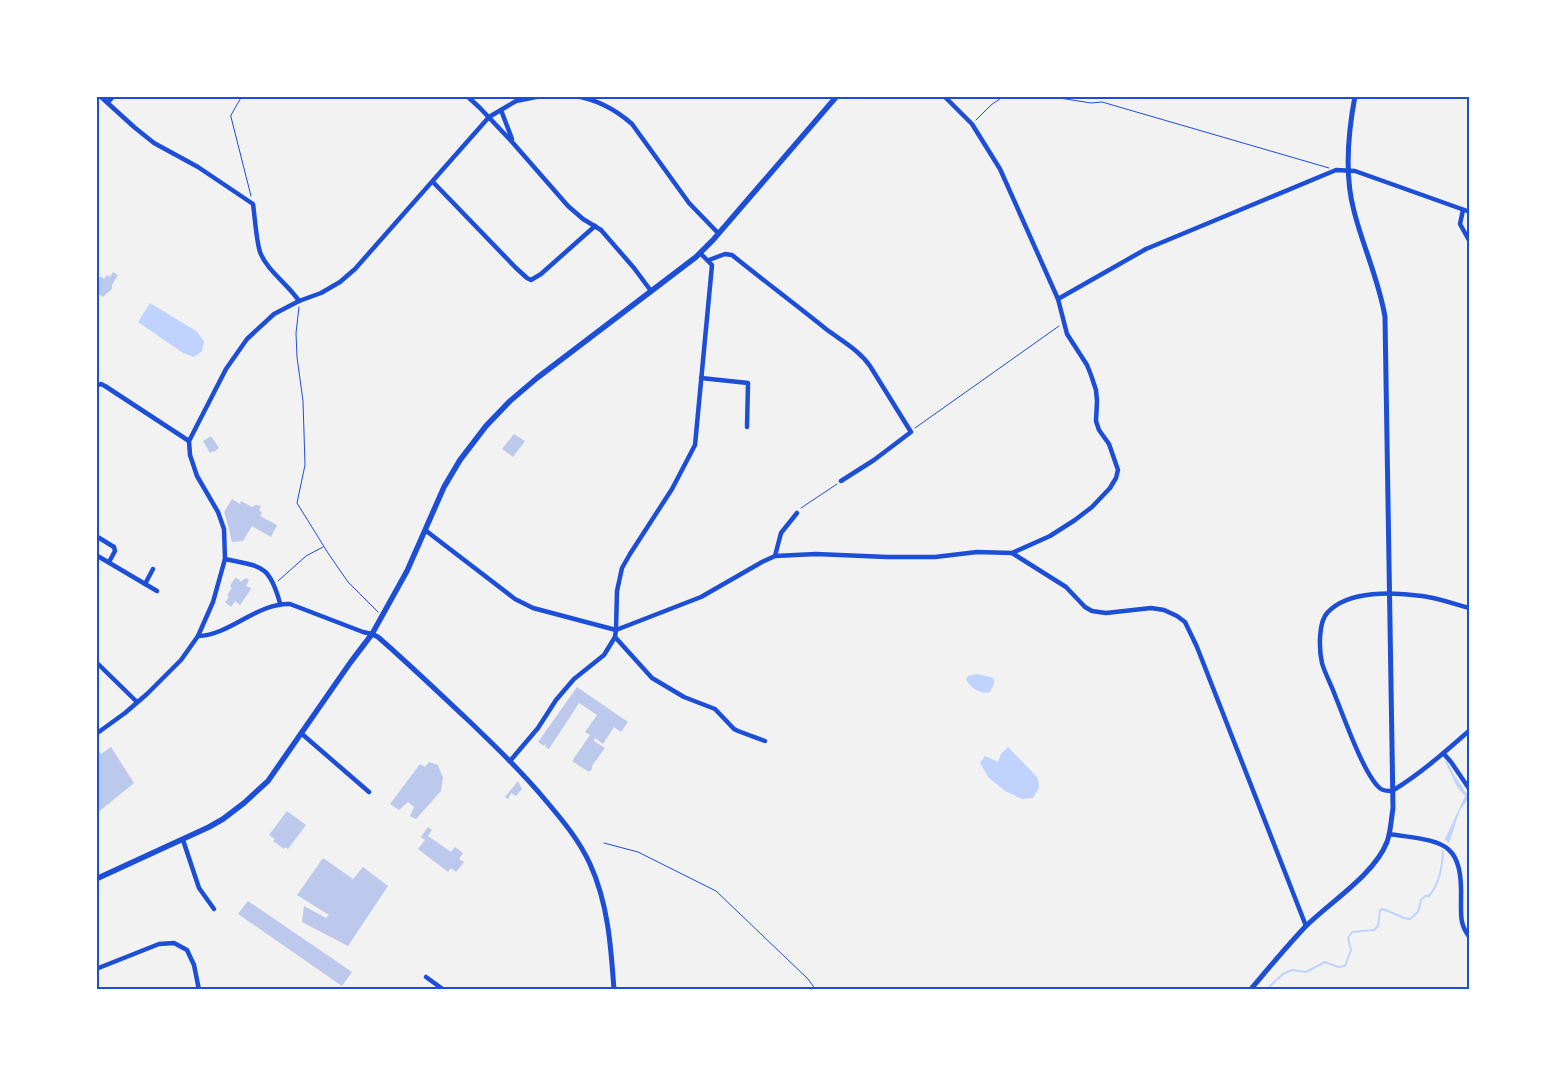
<svg xmlns="http://www.w3.org/2000/svg" width="1566" height="1086" viewBox="0 0 1566 1086" font-family="'Fira Sans Condensed',sans-serif">
	<style>
		.water { fill: #bfd3fe }
		.lines { fill: none; stroke-linecap: round; stroke-linejoin: round }
		.stream { stroke: #bfd3fe; stroke-width: 2 }
		.building { fill: #bdc9ec }
		.path { stroke: #1d4ed8; stroke-width: 1 }
		.minor { stroke: #1d4ed8; stroke-width: 4.5 }
		.tertiary { stroke: #1d4ed8; stroke-width: 5 }
		.secondary { stroke: #1d4ed8; stroke-width: 5.5 }
		.neatline { fill: none; stroke: #1d4ed8; stroke-width: 2 }
	</style>
	<rect width="100%" height="100%" fill="#f2f2f2"/>
	<!-- water -->
	<g class="water">
		<polygon points="150,303 196,331 204,341 202,351 194,357 183,353 138,322"/>
		<path d="M977 674 991 677 994 679V684L990 692C981 695 970 688 966 679L968 676Z"/>
		<polygon points="1008,747 1038,778 1039,788 1033,798 1022,799 1005,791 989,778 980,763 985,756 998,762 1001,754"/>
		<polygon points="1445,761 1447,761 1460,787 1470,796 1460,810 1449,843 1445,839 1465,796 1457,787"/>
	</g>
	<g class="lines">
		<!-- stream -->
		<g class="stream">
			<polyline points="1456,779 1463,790"/>
			<path d="M1268 990 1270 986 1283 974 1292 970 1306 972 1325 962 1338 967 1345 966 1351 950 1348 938 1352 932 1374 930 1378 926 1380 910 1383 909 1404 918 1410 919 1418 912 1421 900 1425 896H1429C1440 883 1442 867 1443 851"/>
		</g>
	</g>
	<!-- building -->
	<g class="building">
		<polygon points="113,272 118,275 112,285 112,289 103,297 96,292 98,287 96,287 96,282 100,277 102,277 104,279 107,275 110,277"/>
		<polygon points="514,434 525,441 513,457 502,449"/>
		<polygon points="211,436 219,448 214,452 213,451 210,453 203,441"/>
		<polygon points="232,499 240,504 241,501 252,507 256,505 261,506 259,510 262,513 260,516 277,525 271,537 252,526 243,541 232,542 228,525 224,512"/>
		<polygon points="235,578 239,579 240,582 246,578 249,580 246,586 251,588 251,589 240,605 235,601 231,607 225,602 229,597 227,595 232,588 230,586"/>
		<polygon points="577,687 628,722 621,732 614,727 603,744 595,738 594,741 605,748 592,766 592,769 589,772 572,761 590,735 585,732 597,715 579,703 549,749 545,747 546,745 545,744 544,746 538,742"/>
		<polygon points="111,747 134,783 96,814 96,752 98,750 101,754"/>
		<polygon points="429,762 438,765 443,778 441,791 416,819 410,816 414,807 408,802 399,810 390,804 420,764 425,767"/>
		<polygon points="518,781 522,789 516,796 511,793 508,799 505,797"/>
		<polygon points="287,811 306,825 288,849 285,847 284,849 273,841 275,839 269,835"/>
		<polygon points="428,827 432,830 428,836 451,852 455,847 463,853 459,859 464,862 456,872 451,868 448,872 418,849 425,840 421,837"/>
		<polygon points="323,858 353,879 363,867 388,886 348,946 302,922 304,906 326,918 329,915 297,895"/>
		<polygon points="248,901 352,972 342,986 238,914"/>
	</g>
	<g class="lines">
		<!-- path -->
		<g class="path">
			<polyline points="242,96 231,115 231,117 251,196"/>
			<polyline points="1047,96 1091,103 1102,102 1329,168"/>
			<polyline points="976,120 991,105 1004,96"/>
			<polyline points="299,307 296,333 297,357 303,401 305,465 297,503 328,553 348,582 378,612"/>
			<polyline points="915,428 1059,326"/>
			<polyline points="801,508 837,484"/>
			<polyline points="278,581 306,556 323,547"/>
			<polyline points="604,843 638,852 716,891 808,979 816,990"/>
		</g>
		<!-- minor -->
		<g class="minor">
			<path d="M100 96 134 127 154 143 198 167 253 204C255 218 256 239 260 252 267 271 288 284 299 301"/>
			<polyline points="467,96 480,108 513,143 568,206 583,219 601,230 634,268 651,291"/>
			<path d="M574 96C596 99 615 109 632 124L689 203 718 233"/>
			<polyline points="108,102 114,96"/>
			<polyline points="501,110 512,139"/>
			<polyline points="433,182 516,268 527,278 531,280 541,274 595,226"/>
			<polyline points="1463,210 1460,224 1470,242"/>
			<path d="M709 260 725 254 732 255C763 280 795 304 826 329 842 341 859 350 870 366L911 432 874 460 841 481"/>
			<polyline points="1058,299 1146,249 1336,170 1355,171 1470,212"/>
			<polyline points="701,378 748,383 747,427"/>
			<polyline points="96,386 101,384 105,386 189,441"/>
			<polyline points="425,530 515,599 533,608 616,630 701,597 762,562 775,556 816,554 887,557 935,557 977,552 1012,553 1050,536 1075,520 1092,507 1110,488 1116,478 1118,470 1109,444 1099,430 1096,421 1097,401 1096,390 1091,375 1087,365 1067,334 1058,299 1000,169 972,124 944,96"/>
			<polyline points="96,536 114,547 115,551 109,562"/>
			<polyline points="1012,553 1066,587 1085,607 1092,611 1106,613 1151,608 1164,610 1177,616 1185,622 1197,647 1306,926"/>
			<polyline points="96,555 157,591"/>
			<polyline points="775,556 781,533 797,513"/>
			<path d="M225 559C262 567 269 564 280 603"/>
			<polyline points="145,584 153,569"/>
			<path d="M1470 608C1454 604 1438 598 1422 596 1394 592 1349 590 1328 612 1318 621 1319 650 1322 663 1325 674 1332 686 1336 698 1344 717 1365 778 1381 789 1384 791 1389 791 1392 791 1420 774 1445 752 1470 730"/>
			<path d="M198 636C231 635 256 603 290 604L363 632 372 634"/>
			<polyline points="615,637 652,678 684,697 715,709 734,729 738,731 765,741"/>
			<polyline points="96,662 137,702"/>
			<polyline points="96,734 125,713 147,694 181,660 198,636 213,602 225,559 224,529 218,512 197,476 190,455 189,441 226,369 247,339 274,314 299,301 321,293 340,282 355,269 489,117 516,101 541,96"/>
			<polyline points="302,734 369,792"/>
			<polyline points="1444,754 1451,762 1470,790"/>
			<polyline points="510,761 538,728 556,700 574,679 604,655 615,637 616,630 617,591 622,568 630,554 672,489 695,445 712,265 700,253"/>
			<path d="M1389 834C1442 842 1463 839 1461 901 1461 917 1460 925 1470 938"/>
			<polyline points="183,840 199,888 214,909"/>
			<polyline points="96,969 159,944 174,943 187,950 194,965 199,990"/>
			<polyline points="426,977 444,990"/>
		</g>
		<!-- tertiary -->
		<g class="tertiary">
			<path d="M372 634 378 637C409 664 438 692 468 720 495 746 522 772 547 802 563 821 579 840 590 864 608 903 611 947 614 990"/>
			<path d="M1250 990C1268 969 1286 947 1305 927 1330 902 1374 875 1387 842 1391 831 1391 820 1393 808L1385 317C1379 280 1363 247 1354 211 1344 174 1348 133 1355 96"/>
		</g>
		<!-- secondary -->
		<polyline class="secondary" points="96,879 209,827 223,819 244,803 268,781 350,663 372,634 407,571 444,487 460,460 486,426 510,401 537,378 696,257 713,240 837,96"/>
	</g>
	<!-- border -->
	<rect width="1566" height="1086" fill="none" stroke="#ffffff" stroke-width="195"/>
	<rect x="98" y="98" width="1370" height="890" class="neatline"/>
</svg>
